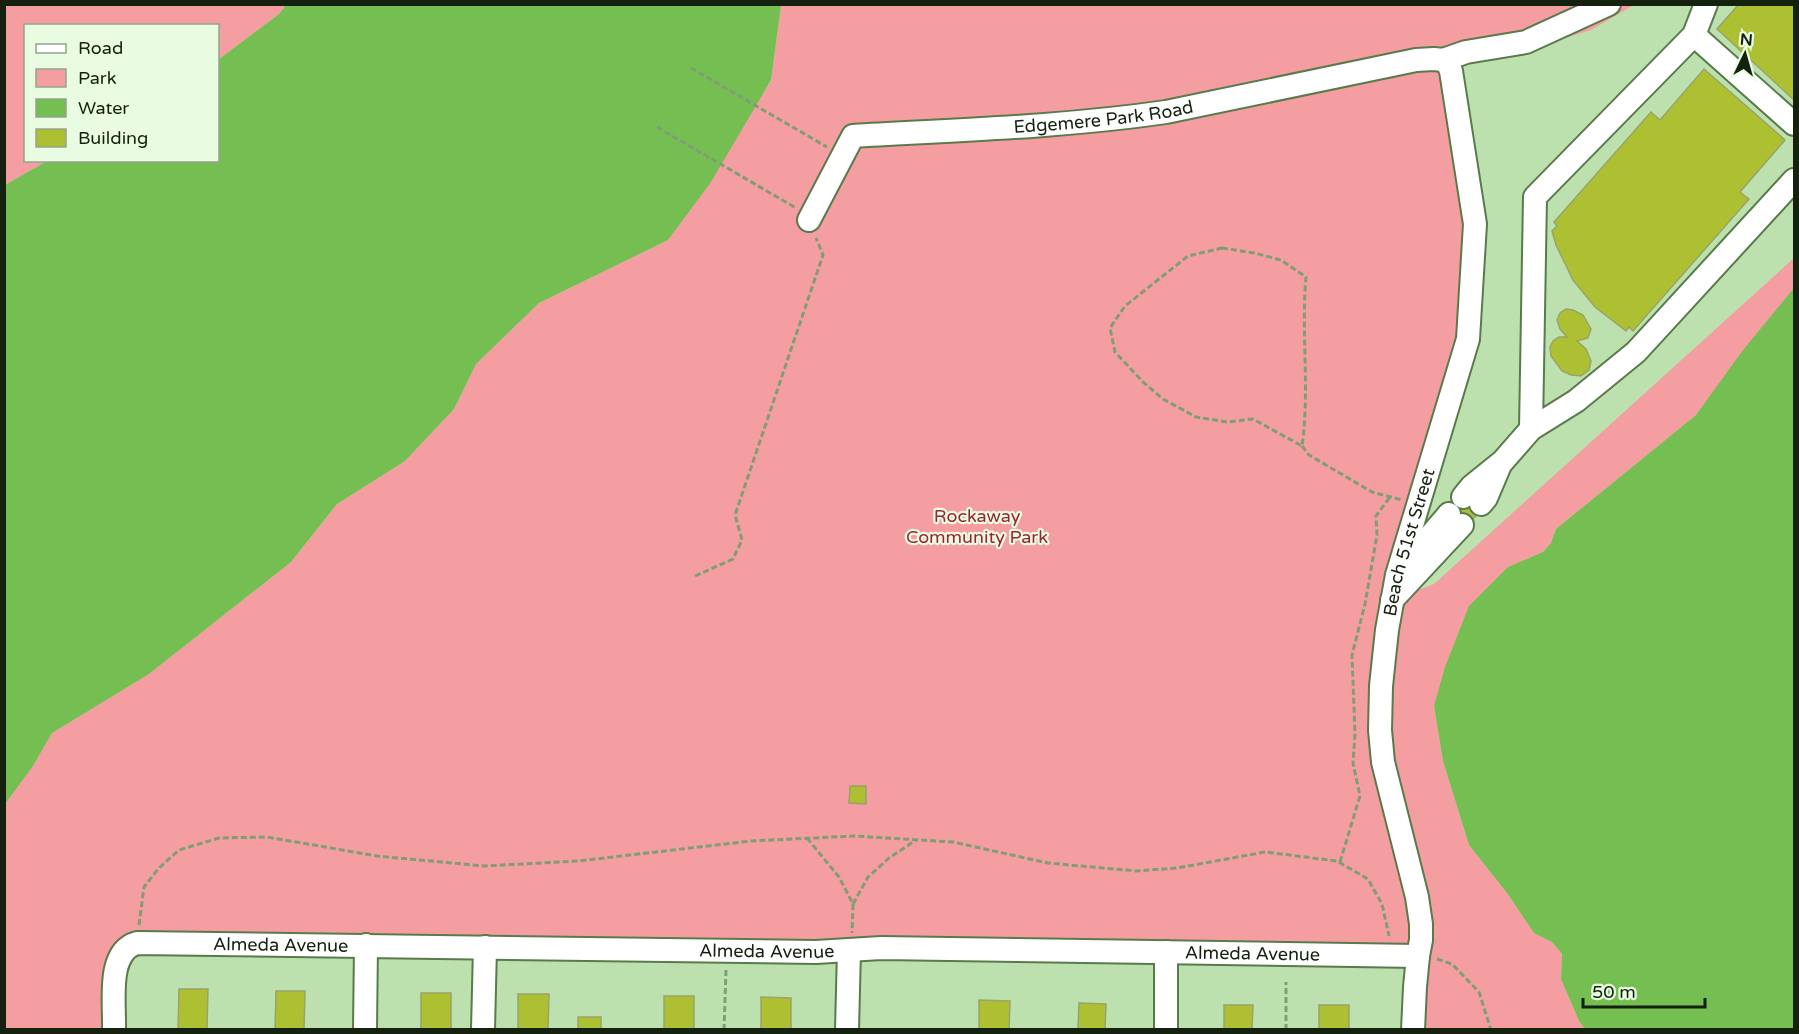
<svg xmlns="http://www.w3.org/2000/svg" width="1799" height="1034" viewBox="0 0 1799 1034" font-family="'Varela Round',sans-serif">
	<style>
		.green { fill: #f59ea2 }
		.water { fill: #75be52 }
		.building { fill: #adc031; stroke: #99a36a; stroke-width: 1.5 }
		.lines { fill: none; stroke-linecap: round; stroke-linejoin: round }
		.minor-casing { stroke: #597a4b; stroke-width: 26 }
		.path { stroke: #819d75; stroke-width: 3; stroke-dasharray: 6 3; stroke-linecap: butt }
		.minor { stroke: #fff; stroke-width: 22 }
		.labels { text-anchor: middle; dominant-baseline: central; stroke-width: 4.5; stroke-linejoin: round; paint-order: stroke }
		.street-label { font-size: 18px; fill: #14210e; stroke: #e9fce2 }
		.park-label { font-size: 18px; fill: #9b2538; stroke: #e9fce2 }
	</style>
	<rect width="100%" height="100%" fill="#bde1ae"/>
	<!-- green -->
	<g class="green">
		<polygon points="4,5 287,5 279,14 218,60 218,26 26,26 26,160 47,161 5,185"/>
		<polygon points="781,5 1634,5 1591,30 1520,52 1444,60 1475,224 1468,339 1392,600 1434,584 1794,258 1794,289 1696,415 1556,529 1551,543 1543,552 1508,567 1434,706 1443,761 1469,845 1507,893 1534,933 1552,942 1562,954 1561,979 1579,1021 1585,1029 1413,1029 1418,956 130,945 114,1029 5,1029 4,804 33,766 52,733 149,674 291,562 337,504 405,461 454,409 476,364 539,303 668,240 771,81"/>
	</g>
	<!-- water -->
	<g class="water">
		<polygon points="287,4 781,5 771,80 711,182 668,240 539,303 476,364 454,409 405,461 337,504 291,562 149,674 52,733 33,766 5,804 5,185 47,161 218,160 218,60 279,14"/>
		<polygon points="1794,288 1794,1029 1585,1029 1579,1021 1561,979 1562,954 1552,942 1534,933 1507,893 1469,845 1443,761 1434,706 1445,667 1469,606 1508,567 1543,552 1551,543 1556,529 1696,415 1743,350"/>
	</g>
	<!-- building -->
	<g class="building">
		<polygon points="1739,4 1794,4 1794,100 1717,29"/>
		<polygon points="1704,69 1785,140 1740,192 1749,199 1633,331 1629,327 1626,331 1595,307 1573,280 1556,245 1552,231 1557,226 1554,222 1651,112 1660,120"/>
		<polygon points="1566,309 1573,310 1583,315 1591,329 1588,338 1577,341 1586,349 1591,361 1589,370 1581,376 1571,375 1562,371 1551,356 1550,347 1553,341 1559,337 1567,337 1560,329 1557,320 1560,313"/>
		<polygon points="1454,501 1480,508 1476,516 1468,523 1451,505"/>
		<polygon points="850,786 866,786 866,804 849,803"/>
		<polygon points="179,989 208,989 207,1030 178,1030"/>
		<polygon points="276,991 305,991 304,1030 275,1030"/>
		<rect x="421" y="993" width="30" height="37"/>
		<polygon points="518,994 549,994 548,1030 518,1030"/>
		<rect x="664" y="996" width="30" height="34"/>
		<polygon points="761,997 791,998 791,1030 761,1030"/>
		<polygon points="979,1000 1010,1001 1009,1030 979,1030"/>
		<polygon points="1079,1003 1106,1004 1105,1030 1078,1030"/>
		<polygon points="1224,1005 1253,1005 1252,1030 1224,1030"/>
		<rect x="1319" y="1005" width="30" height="25"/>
		<rect x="578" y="1017" width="23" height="13"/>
	</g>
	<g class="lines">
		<!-- minor casing -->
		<g class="minor-casing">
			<g id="minor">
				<polyline points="1694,35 1794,124"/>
				<polyline points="1443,60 1466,52 1526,42 1609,4"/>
				<path id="s1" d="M809 220 853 136C957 130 1062 127 1166 112L1416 60 1434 59 1443 60"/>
				<polyline points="1531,429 1535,197 1694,35 1706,4"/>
				<polyline points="1463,497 1472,486 1503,461 1531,429 1576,401 1636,352 1794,180"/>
				<polyline points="1481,504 1486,498 1500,465"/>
				<polyline points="1401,570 1449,514"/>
				<polyline points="1392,600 1462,525"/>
				<polyline points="1166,952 1166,1030"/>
				<path id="s2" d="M114 1030C115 1003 106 952 137 943L816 952 881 948 1418 956"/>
				<polyline points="365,1030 366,945"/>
				<polyline points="483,1030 485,947"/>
				<polyline points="847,1030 849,950"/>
				<path id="s3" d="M1413 1030 1415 987 1418 956 1421 940V924L1417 897 1383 762 1380 730 1381 686 1387 630 1397 575 1468 339 1475 224 1451 71 1448 64 1443 60"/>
			</g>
		</g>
		<!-- path -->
		<g class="path">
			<polyline points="691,68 827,147"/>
			<polyline points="657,127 796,208"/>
			<path d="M1222 248 1254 253 1281 260 1306 277C1301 333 1310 390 1302 446L1253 419 1227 422 1196 417 1163 399 1143 382 1115 352 1110 328 1125 306 1188 256Z"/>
			<polyline points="1302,446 1309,455 1372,492 1402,500"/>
			<polyline points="695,576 733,559 742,540 735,515 823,255 816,238"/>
			<polyline points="807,838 839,877 853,904 852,933"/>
			<polyline points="1340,862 1360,796 1353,763 1355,734 1352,655 1365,604 1377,535 1376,516 1390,497"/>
			<polyline points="853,904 868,877 889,858 916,840"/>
			<polyline points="139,925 144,887 158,869 179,850 219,838 267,837 377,856 484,866 578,861 751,841 854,836 953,842 1048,863 1136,871 1177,868 1265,852 1337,861 1368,879 1382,904 1389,936"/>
			<polyline points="1437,959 1452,964 1479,992 1491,1030"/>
			<polyline points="724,1030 726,970"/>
			<polyline points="1286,1030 1286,982"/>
		</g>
		<!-- minor -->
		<use href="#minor" class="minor"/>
	</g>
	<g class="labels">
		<!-- street labels -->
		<g class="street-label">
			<text stroke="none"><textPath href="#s1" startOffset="346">Edgemere Park Road</textPath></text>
			<text stroke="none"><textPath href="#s3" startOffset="496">Beach 51st Street</textPath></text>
			<text stroke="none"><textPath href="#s2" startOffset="240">Almeda Avenue</textPath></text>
			<text stroke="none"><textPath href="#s2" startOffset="726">Almeda Avenue</textPath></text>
			<text stroke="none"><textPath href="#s2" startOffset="1212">Almeda Avenue</textPath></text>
		</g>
		<!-- park labels -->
		<g class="park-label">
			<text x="977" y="516">Rockaway<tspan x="977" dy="21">Community Park</tspan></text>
		</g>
	</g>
	<!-- border -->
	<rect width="1799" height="1034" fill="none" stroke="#14210e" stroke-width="12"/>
	<!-- legend -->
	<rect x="24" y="24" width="195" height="138" fill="#e9fce2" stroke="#94a48d" stroke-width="1.5"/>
	<rect x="36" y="44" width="30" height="9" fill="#ffffff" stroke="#94a48d" stroke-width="1.5"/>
	<text x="78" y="54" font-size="18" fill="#14210e">Road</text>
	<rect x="36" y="69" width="30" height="18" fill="#f59ea2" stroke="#94a48d" stroke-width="1.5"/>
	<text x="78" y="84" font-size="18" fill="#14210e">Park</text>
	<rect x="36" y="99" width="30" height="18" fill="#75be52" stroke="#94a48d" stroke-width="1.5"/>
	<text x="78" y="114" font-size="18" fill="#14210e">Water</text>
	<rect x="36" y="129" width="30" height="18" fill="#adc031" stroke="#94a48d" stroke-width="1.5"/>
	<text x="78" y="144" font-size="18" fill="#14210e">Building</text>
	<!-- north arrow -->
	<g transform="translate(1745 54) rotate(5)" stroke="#e9fce2" stroke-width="4.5" paint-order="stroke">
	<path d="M0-4.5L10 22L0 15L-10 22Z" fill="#14210e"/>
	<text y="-9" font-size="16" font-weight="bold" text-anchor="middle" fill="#14210e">N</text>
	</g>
	<!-- scale -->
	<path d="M1583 998v9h122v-9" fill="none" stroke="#14210e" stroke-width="3"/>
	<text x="1592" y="998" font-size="18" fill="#14210e" stroke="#e9fce2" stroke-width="4.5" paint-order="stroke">50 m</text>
</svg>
